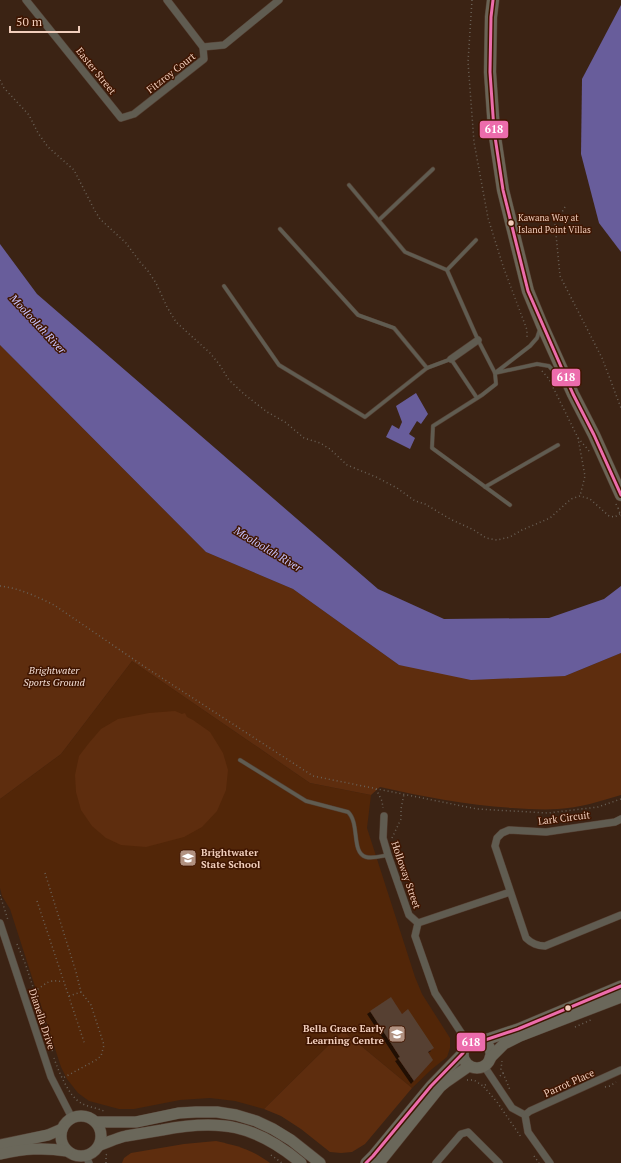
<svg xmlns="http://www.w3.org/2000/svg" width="621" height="1163" viewBox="0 0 621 1163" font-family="'PT Serif',serif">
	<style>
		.built { fill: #522608 }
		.green { fill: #5e2d0e }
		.water { fill: #685d9b }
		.building { fill: #573f31; filter: url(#shadow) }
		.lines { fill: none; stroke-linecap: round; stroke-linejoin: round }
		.lane-casing { stroke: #553f32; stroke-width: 4.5 }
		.street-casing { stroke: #553f32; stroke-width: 8 }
		.secondary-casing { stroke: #553f32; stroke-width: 12 }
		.primary-casing { stroke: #553f32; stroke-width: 13 }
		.path { stroke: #6a6157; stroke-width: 1.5; stroke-dasharray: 1 3; stroke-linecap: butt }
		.lane { stroke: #605c51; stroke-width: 3.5 }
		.street { stroke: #605c51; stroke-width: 7 }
		.secondary { stroke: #6a675a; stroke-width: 11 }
		.primary { stroke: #6a6455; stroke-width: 12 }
		.path-bridge { stroke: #6a6157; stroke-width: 1.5; stroke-dasharray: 1 3; stroke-linecap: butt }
		.bus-1-casing { stroke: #3f1500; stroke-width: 6 }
		.bus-1 { stroke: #ec6cac; stroke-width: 3 }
		.bus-dot { fill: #f1cebc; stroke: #3f1500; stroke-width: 1.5 }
		.labels { text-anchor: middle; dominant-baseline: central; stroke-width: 3; stroke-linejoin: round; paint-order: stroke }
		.bus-label { font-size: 9px; fill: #f1cebc; stroke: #3f1500; text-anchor: start }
		.street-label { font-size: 10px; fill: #f1cebc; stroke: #3f1500 }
		.park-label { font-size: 10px; font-style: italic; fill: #f4dfd5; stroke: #3f1500 }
		.poi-label { font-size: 10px; font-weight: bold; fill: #f1cebc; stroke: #3f1500; text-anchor: start }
		.water-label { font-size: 11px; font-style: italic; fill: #c9c4ff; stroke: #3f1500 }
		.line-badge { stroke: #3f1500; stroke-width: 1.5 }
		.badge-label { font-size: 11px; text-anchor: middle; font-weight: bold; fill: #fff }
	</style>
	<defs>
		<filter id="shadow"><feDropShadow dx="-3" dy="3" stdDeviation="0" flood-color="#0009"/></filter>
	</defs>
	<rect width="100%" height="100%" fill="#3b2314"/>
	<!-- built -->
	<polygon class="built" points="132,661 310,783 371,795 367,828 415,977 422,994 450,1038 450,1048 447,1057 432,1069 412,1088 343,1031 264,1109 235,1101 210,1098 180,1100 134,1109 119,1109 89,1101 78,1093 67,1079 61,1067 10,909 2,896 0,888 0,799 61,754"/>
	<!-- green -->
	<g class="green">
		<path d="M0 345 206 552 293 589 399 665 565 676 621 653V795C601 801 579 808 558 809 543 810 528 809 512 808 468 805 424 797 380 787L371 795 310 783 132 661 61 754 0 799Z"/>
		<polygon points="175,711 182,714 185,713 187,717 193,720 210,732 223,753 228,770 226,790 217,811 202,827 184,837 146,847 121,845 106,838 92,826 81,810 76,792 75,775 79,756 89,743 101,729 118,719 149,713"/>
		<polygon points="343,1031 412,1088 365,1144 352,1152 341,1153 330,1152 301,1129 281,1116 264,1109"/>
		<path d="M216 1141C238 1146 251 1149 270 1163H122L124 1158 131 1153 184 1144Z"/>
	</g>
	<!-- water -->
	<g class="water">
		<polygon points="621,5 621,252 599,223 581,154 582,79"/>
		<polygon points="0,244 37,294 378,589 444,619 549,618 604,599 621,586 621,653 565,676 471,680 399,665 293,589 206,552 0,345"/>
		<polygon points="416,393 428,414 421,424 417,421 409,434 415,438 410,449 386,437 392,425 399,429 402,422 396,406"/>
	</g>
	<!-- building -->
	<polygon class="building" points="391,997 402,1014 408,1009 434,1048 428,1052 433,1060 414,1081 398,1058 400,1057 370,1011"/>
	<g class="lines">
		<!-- lane casing -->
		<g class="lane-casing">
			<g id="lane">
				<polyline points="349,185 405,252 447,270 478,340 495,373 496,384 482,395 433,426 432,448 510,505"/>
				<polyline points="379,220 433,169"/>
				<polyline points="280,229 358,315 394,328 427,368 451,359 477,398"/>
				<polyline points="447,270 476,240"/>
				<polyline points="224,286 279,365 365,417 427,368"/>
				<polyline points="540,329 537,338 530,346 495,373 537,364 549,366 562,381"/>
				<polyline points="485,487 558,445"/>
				<path d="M240 760 306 801 348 812C360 823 351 853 366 857 373 859 381 856 388 855"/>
			</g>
		</g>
		<!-- street casing -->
		<g class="street-casing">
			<g id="street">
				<polyline points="26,0 121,118 134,114 204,59 203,47 167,0"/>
				<polyline points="203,47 224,45 279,0"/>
				<polyline points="451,359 478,340"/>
				<polyline points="384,816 383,838 388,855 409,915 418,923 415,936 435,993 462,1034 469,1043"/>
				<path d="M621 819 615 822 546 832 509 830 502 833 497 838 495 846 526 938C532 944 537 946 545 946L621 915"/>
				<polyline points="0,923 51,1077 72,1118"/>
				<polyline points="418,923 510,892"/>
				<polyline points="484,1066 512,1108 525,1115 528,1132 550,1163"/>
				<polyline points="525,1115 530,1111 621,1070"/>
				<polyline points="86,1156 89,1163"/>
				<polyline points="436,1163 461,1134 468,1132 499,1163"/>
			</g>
		</g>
		<!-- secondary casing -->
		<g class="secondary-casing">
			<g id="secondary">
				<circle cx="477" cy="1054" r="14"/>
				<polyline points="482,1041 518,1029 621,986"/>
				<polyline points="490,1058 504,1044 520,1036 621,997"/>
				<circle cx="81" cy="1136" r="20"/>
				<polyline points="96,1122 136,1122 179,1113 196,1112 217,1112 236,1115 256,1121 273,1129 291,1140 320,1163"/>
				<polyline points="0,1145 48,1135 62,1129"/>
				<path d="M100 1145C109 1142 117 1138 126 1136 138 1134 150 1132 162 1130 219 1119 255 1124 301 1163"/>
				<path d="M0 1154C24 1149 42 1147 67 1151"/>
				<polyline points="366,1163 373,1156 431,1086 463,1053"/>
				<polyline points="379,1163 440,1087 446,1082 469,1066"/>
			</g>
		</g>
		<!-- primary casing -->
		<g class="primary-casing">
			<polyline id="primary" points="493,0 491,17 490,72 494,130 503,190 528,291 542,325 573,394 594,435 621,495"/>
		</g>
		<!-- path -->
		<g class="path">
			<polyline points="472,0 468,62 474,142 488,218 503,266 527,330 527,339"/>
			<polyline points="0,80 4,88 29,115 38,133 48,147 74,170 95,211 100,219 126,243 140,262 148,271 156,283 167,307 176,322 210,353 219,364 229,380 244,394 267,412 285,422 304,438 320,443 330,449 347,465 376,477 397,488 415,501 425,504 450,519 474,530 486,538 497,540 510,537 522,530 550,518 571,499 580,496 590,499 609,516 615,517 621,513"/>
			<polyline points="565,207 555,224 560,276 602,358 621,408"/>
			<polyline points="542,371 549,379 578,438 585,476 580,496"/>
			<polyline points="578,438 590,452"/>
			<polyline points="616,504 618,508"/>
			<path d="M0 586C19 588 38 597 54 605L142 665 313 776 477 809 548 813 598 807 621 799"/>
			<polyline points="376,789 382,801 383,808"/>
			<polyline points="392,838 401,819 401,809 404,794"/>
			<polyline points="45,873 76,972 81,992 91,1005 104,1045 101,1056 96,1060 63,1078"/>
			<polyline points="0,895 8,920"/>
			<polyline points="37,901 85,1045"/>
			<polyline points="17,944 25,963 48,1032 53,1054"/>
			<path d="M34 991C47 985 46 978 63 982"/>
			<polyline points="69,996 81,992"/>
			<polyline points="575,1027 593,1019"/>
			<path d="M54 1058C58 1070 69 1097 81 1103 88 1107 97 1108 104 1111"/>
			<polyline points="503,1073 510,1090"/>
			<polyline points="500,1076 503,1073 501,1069 502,1061"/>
			<polyline points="467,1080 474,1080 483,1086 487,1084"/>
			<polyline points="484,1087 497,1102 521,1137"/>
			<polyline points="605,1087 610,1086 616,1082"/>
			<polyline points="271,1155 282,1163"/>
			<polyline points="534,1156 539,1163"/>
			<polyline points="106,1163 106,1155 108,1153"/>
		</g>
		<!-- lane -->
		<use href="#lane" class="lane"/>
		<!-- street -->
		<use href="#street" class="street"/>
		<!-- secondary -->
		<use href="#secondary" class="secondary"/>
		<!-- primary -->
		<use href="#primary" class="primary"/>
		<!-- path-bridge -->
		<polyline class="path-bridge" points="618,508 621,516"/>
		<!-- bus-1 casing -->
		<g class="bus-1-casing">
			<g id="bus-1">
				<polyline points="493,0 491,17 490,72 494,130 503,190 528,291 573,394 594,435 621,495"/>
				<path d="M366 1163 373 1156 431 1086 463 1053C467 1044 472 1038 482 1041L518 1029 621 986"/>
			</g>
		</g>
		<!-- bus-1 -->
		<use href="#bus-1" class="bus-1"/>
	</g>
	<!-- icons -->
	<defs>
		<g id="school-square" transform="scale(0.9)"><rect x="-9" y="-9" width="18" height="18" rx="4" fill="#b19281" stroke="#3f1500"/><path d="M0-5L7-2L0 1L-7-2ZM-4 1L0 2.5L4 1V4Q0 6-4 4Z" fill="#fff"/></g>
	</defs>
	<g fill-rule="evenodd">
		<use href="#school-square" x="188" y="858"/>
		<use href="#school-square" x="397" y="1034"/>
	</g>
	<!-- markers -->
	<g class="bus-dot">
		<circle cx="511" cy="223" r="3.5"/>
		<circle cx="568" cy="1008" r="3.5"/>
	</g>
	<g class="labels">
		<!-- bus labels -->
		<g class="bus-label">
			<text x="518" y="218">Kawana Way at<tspan x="518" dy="12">Island Point Villas</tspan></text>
		</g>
		<!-- street labels -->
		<g class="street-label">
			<text transform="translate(96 71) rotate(51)">Easter Street</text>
			<text transform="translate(171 73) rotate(-38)">Fitzroy Court</text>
			<text transform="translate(564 818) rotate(-7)">Lark Circuit</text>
			<text transform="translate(406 875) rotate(71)">Holloway Street</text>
			<text transform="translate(42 1019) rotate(72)">Dianella Drive</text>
			<text transform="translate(569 1083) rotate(-24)">Parrot Place</text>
		</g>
		<!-- park labels -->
		<g class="park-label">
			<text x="54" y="670">Brightwater<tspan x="54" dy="12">Sports Ground</tspan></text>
		</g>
		<!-- poi labels -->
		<g class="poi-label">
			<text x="201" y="852">Brightwater<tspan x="201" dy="12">State School</tspan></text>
			<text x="384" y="1028" text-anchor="end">Bella Grace Early<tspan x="384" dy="12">Learning Centre</tspan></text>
		</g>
		<!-- water labels -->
		<g class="water-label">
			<text transform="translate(38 324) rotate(47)">Mooloolah River</text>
			<text transform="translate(268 549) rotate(31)">Mooloolah River</text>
		</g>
	</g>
	<g class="line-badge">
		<rect x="479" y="120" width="30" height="19" rx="4" fill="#ec6cac"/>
		<rect x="551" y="368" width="30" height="19" rx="4" fill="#ec6cac"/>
		<rect x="456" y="1032" width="30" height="20" rx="4" fill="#ec6cac"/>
	</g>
	<g class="badge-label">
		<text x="494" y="133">618</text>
		<text x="566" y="381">618</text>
		<text x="471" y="1046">618</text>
	</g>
	<!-- scale -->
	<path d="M10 26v6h69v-6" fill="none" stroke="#f1cebc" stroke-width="2"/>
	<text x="16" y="26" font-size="12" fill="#f1cebc" stroke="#3f1500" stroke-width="3" paint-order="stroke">50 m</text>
</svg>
